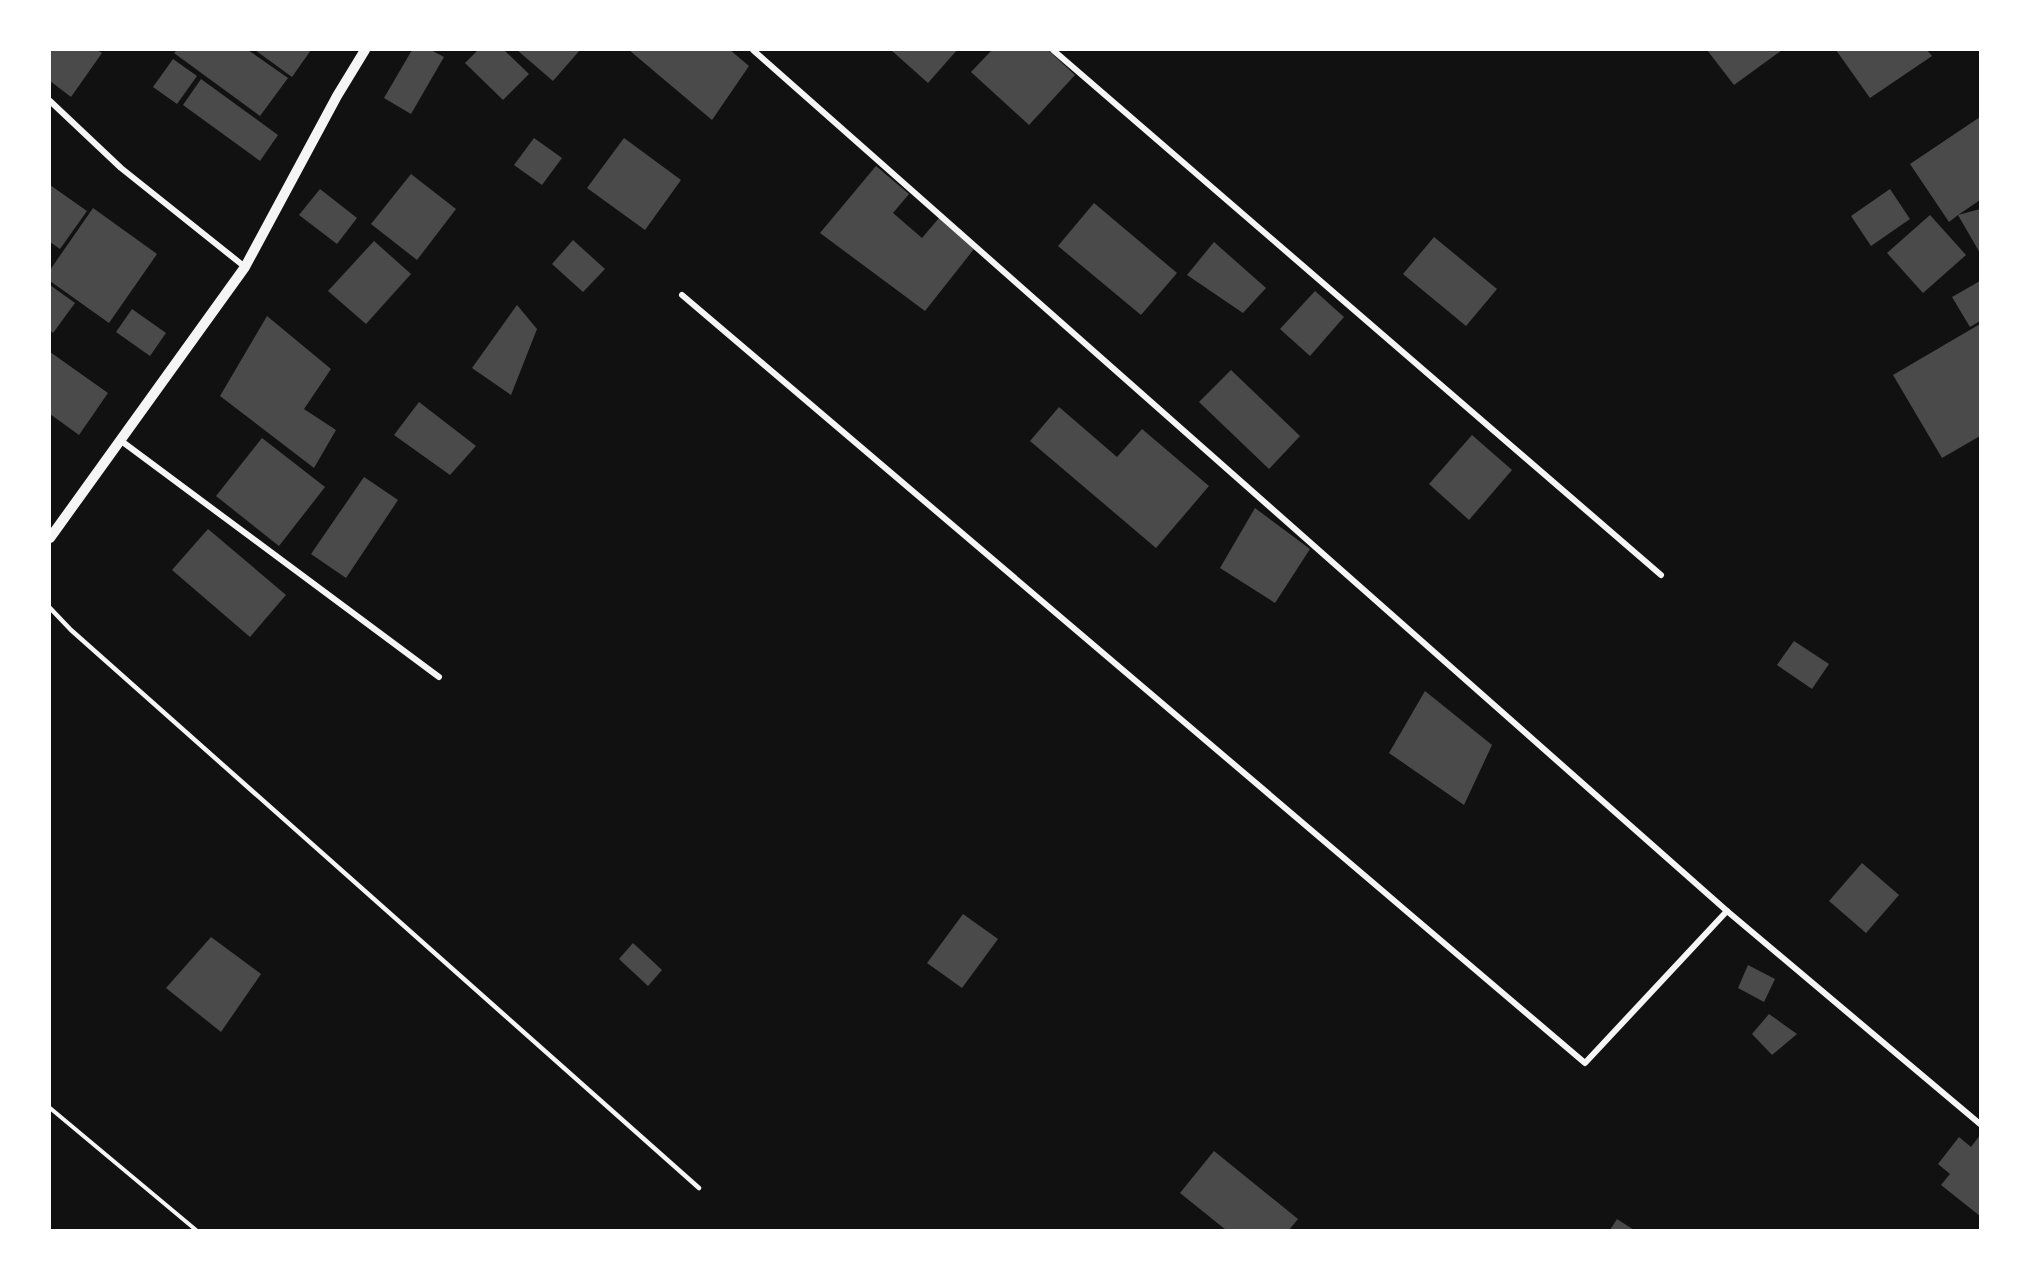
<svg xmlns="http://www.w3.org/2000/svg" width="2030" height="1280" viewBox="0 0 2030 1280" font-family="'Playfair Display',serif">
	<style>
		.building { fill: #4a4a4a }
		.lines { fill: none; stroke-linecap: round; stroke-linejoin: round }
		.path { stroke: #f5f5f5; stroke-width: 4 }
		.service { stroke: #f5f5f5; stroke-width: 4.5 }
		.minor { stroke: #f5f5f5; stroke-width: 6 }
		.tertiary { stroke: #f5f5f5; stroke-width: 10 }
	</style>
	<rect width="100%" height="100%" fill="#111"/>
	<!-- building -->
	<g class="building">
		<polygon points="50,50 97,50 102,53 71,97 50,81"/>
		<polygon points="177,50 248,50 288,78 260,116 174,53"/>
		<polygon points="255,50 311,50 292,77"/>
		<polygon points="412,50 431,50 444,57 411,114 384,98"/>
		<polygon points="478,50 504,50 529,74 503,100 465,63"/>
		<polygon points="517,50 580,50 553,81"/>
		<polygon points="629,50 730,50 749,66 712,120"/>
		<polygon points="891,50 957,50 928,83"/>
		<polygon points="992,50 1048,50 1075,75 1029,125 971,72"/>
		<polygon points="1707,50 1782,50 1734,85"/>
		<polygon points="1836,50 1927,50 1932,56 1870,98"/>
		<polygon points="173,59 197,76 177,104 153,87"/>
		<polygon points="201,79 278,135 260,161 183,105"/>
		<polygon points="1980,117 1980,200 1958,215 1980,209 1980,253 1958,215 1949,222 1910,164"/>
		<polygon points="534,138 562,158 542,185 514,165"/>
		<polygon points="624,138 681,180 645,230 587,188"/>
		<polygon points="876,166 909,194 893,213 922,238 939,218 974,249 925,311 820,233"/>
		<polygon points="411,174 456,209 417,260 371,224"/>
		<polygon points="50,185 87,211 60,249 50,242"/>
		<polygon points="320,189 357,218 337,244 299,215"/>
		<polygon points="1890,189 1910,219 1871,246 1851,216"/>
		<polygon points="1094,203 1177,273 1141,315 1058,246"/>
		<polygon points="93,208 157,254 109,323 50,281 50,270"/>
		<polygon points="1930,215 1966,255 1923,293 1887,253"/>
		<polygon points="1434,237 1497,289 1466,326 1403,274"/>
		<polygon points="573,240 605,269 583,292 552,264"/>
		<polygon points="374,241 411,274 366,324 328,291"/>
		<polygon points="1214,242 1266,288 1243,313 1187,275"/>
		<polygon points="1980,281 1980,321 1970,327 1952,297"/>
		<polygon points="50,285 75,303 53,333 50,330"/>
		<polygon points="1315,291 1344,317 1310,356 1280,329"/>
		<polygon points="517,305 537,329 511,395 472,368"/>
		<polygon points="132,309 166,333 150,356 116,332"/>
		<polygon points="267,316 331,369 304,409 336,430 314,468 220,396"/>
		<polygon points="1980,324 1980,436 1942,458 1893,375"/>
		<polygon points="50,352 108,393 79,435 50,414"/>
		<polygon points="1231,370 1300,436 1269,469 1199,402"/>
		<polygon points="419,402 476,446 450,475 394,435"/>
		<polygon points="1059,407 1117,457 1142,429 1209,486 1156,548 1030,441"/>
		<polygon points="1472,435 1512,470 1469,520 1429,484"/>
		<polygon points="262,438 325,487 279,546 216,496"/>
		<polygon points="364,477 398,500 346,578 311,554"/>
		<polygon points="1255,508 1310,549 1275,603 1220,568"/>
		<polygon points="208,529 286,595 250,637 172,570"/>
		<polygon points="1794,641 1829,664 1812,689 1777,665"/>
		<polygon points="1425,691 1492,745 1464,805 1389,753"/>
		<polygon points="1862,863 1899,895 1866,933 1829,901"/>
		<polygon points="963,914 998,939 962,988 927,963"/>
		<polygon points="211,937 261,974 221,1032 166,988"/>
		<polygon points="633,943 662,970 648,986 619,959"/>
		<polygon points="1748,965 1775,979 1764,1002 1738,988"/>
		<polygon points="1769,1014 1797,1034 1772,1055 1752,1034"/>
		<polygon points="1980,1135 1980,1216 1941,1185 1950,1174 1938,1164 1959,1137 1971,1147"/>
		<polygon points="1214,1151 1298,1219 1289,1230 1226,1230 1180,1193"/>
		<polygon points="1617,1219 1634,1230 1610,1230"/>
	</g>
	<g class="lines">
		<!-- path -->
		<polyline class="path" points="50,1108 196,1230"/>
		<!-- service -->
		<polyline class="service" points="50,608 71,630 699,1188"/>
		<!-- minor -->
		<g class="minor">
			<polyline points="753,50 1727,911 1980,1124"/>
			<polyline points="1053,50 1661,575"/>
			<polyline points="50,101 121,168 245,267"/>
			<polyline points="682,295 1585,1063 1727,911"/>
			<polyline points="120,440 439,677"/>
		</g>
		<!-- tertiary -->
		<polyline class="tertiary" points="50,538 245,267 337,96 365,50"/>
	</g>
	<!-- border -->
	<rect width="2030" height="1280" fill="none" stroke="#ffffff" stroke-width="102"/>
</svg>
